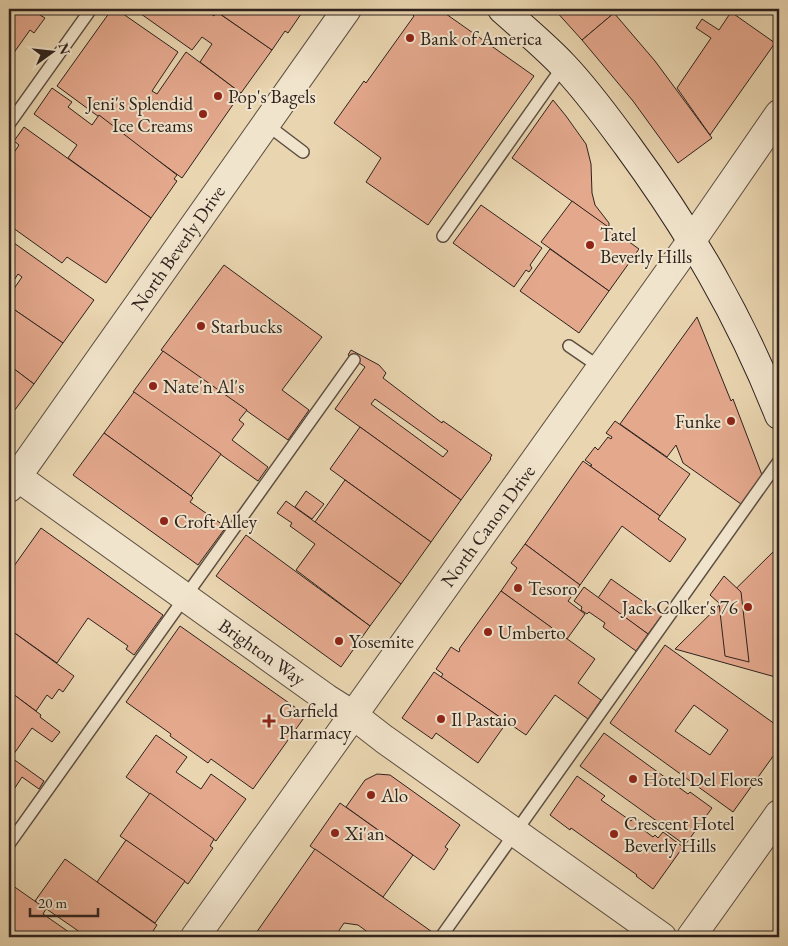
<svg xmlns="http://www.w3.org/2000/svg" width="788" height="946" viewBox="0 0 788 946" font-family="'EB Garamond',serif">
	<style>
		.building { fill: #e4a88d; stroke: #2e221d; fill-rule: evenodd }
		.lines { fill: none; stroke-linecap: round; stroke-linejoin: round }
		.service-casing { stroke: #5d4f42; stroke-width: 14 }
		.tertiary-casing { stroke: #5d4f42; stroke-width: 30 }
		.secondary-casing { stroke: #2e221d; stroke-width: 30 }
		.service { stroke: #f1e4cc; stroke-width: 11 }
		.tertiary { stroke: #f1e4cc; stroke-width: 28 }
		.secondary { stroke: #f1e4cc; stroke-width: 28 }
		.poi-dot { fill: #8f2418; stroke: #f1e4cc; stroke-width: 2 }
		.labels { text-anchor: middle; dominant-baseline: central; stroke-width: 4; stroke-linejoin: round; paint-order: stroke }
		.poi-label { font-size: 19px; fill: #2e221d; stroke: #f1e4cc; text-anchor: start }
		.street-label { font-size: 19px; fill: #2e221d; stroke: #f1e4cc }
	</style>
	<rect width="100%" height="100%" fill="#e9d5b0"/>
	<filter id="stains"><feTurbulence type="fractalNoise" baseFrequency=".004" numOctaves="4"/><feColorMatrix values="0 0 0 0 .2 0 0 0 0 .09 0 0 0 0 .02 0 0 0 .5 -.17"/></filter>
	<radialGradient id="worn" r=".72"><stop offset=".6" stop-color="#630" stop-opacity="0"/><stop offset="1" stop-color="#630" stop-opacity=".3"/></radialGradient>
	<!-- building -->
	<g class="building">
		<polygon points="9,9 45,9 40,15 45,18 34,33 30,30 13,54 9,51"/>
		<polygon points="112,9 116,9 178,52 152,91 157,94 186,52 241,93 182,178 57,86"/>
		<polygon points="134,9 204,9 214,16 217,12 272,50 241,93 200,62 212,44 202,37 192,50"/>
		<polygon points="213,9 300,9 298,12 301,14 288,33 285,31 272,50"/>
		<polygon points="416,9 439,9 534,76 428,225 366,182 381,158 334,123 364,81 366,83 414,16 412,14"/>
		<polygon points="554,9 611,9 614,13 582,40"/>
		<polygon points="731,12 775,43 710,135 677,88 711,38 696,28 702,19 719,30"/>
		<polygon points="614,13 655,61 712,138 678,163 633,101 582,40"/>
		<polygon points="52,88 72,102 68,107 92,125 99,115 177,175 174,179 177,181 151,218 68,158 77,145 34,114"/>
		<polygon points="553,100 566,116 586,144 591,164 592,193 595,205 609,223 609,228 512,158"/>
		<polygon points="24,127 151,218 106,283 67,257 62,263 9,225 9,160 19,145 14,141"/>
		<polygon points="572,201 639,249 609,291 541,242"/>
		<polygon points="481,205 542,248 530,265 532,268 529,272 526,270 514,287 453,243"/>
		<polygon points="14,243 94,300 63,343 9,306 9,296 22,277 18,274 9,288 9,250"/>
		<polygon points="550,249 609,291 579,333 520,291"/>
		<polygon points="224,265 322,337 282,390 309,410 288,440 161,350"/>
		<polygon points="9,306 63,343 34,384 9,365"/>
		<polygon points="697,317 731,401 733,399 762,475 741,504 683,463 676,445 667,457 620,424"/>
		<path d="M351 350 379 365 386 373 383 378 442 423 443 421 492 455 490 458 491 459 461 500 335 409 365 367 348 355ZM375 399 448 451 443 457 371 404Z"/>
		<polygon points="163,351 247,410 239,420 244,424 232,440 268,467 258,481 133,392"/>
		<polygon points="9,365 34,384 9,418"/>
		<polygon points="134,392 221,454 191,496 104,433"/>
		<polygon points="615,421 690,474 660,516 590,466 592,465 585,460 595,447 598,450 608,437 611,439 612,437 606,433"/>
		<polygon points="360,427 461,500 431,542 330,469"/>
		<polygon points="104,433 191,496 193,498 190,502 226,527 198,565 73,475"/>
		<polygon points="583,461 660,516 658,519 686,539 670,562 622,526 580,585 525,544"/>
		<polygon points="345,480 431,542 401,584 315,522"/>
		<polygon points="306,491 324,504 312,519 295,507"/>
		<polygon points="286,501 401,584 370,626 296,570 315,544 290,526 292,523 277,513"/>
		<polygon points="41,528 163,615 134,655 126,649 128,646 88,618 57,663 9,629 9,573"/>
		<polygon points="246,535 370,626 341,667 216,576"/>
		<polygon points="525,544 580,585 568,601 585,614 567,639 501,591 517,568 511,563"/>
		<polygon points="775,550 779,565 779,678 675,649"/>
		<polygon points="724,576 741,592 749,662 725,656 719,603 710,595"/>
		<polygon points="611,579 662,615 648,634 598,598"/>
		<polygon points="584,587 648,634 636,651 603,627 605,623 589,612 587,614 581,610 582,607 574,601"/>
		<polygon points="501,591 595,659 578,683 601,700 588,719 555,695 526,735 441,677 443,674 436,669 451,647 459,652 460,650 459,649"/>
		<polygon points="180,626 306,715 253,789 211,759 208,763 170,736 171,734 126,702"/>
		<polygon points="9,629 74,676 63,692 59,689 52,699 47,695 36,711 9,691"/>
		<path d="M665 645 779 727V748L733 812 610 723ZM694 705 728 730 710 755 675 731Z"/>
		<polygon points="434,672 507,722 478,763 436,733 432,739 402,718"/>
		<polygon points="9,691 41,715 40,717 60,732 52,742 32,728 11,758 9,756"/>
		<polygon points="604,733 688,794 690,792 712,808 685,845 663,829 665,827 580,766"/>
		<polygon points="156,735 187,757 176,772 201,789 211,774 246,799 216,841 126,777"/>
		<polygon points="9,756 44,781 39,789 22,777 9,797"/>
		<polygon points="377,774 390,775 460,825 445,847 448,849 434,870 346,807 365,780"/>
		<polygon points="577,776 605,796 601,800 631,821 634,817 644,824 641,828 653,837 655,835 658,838 663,832 683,847 653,889 636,876 637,875 571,828 570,830 550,815"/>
		<polygon points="150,793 214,839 210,846 213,848 188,884 120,836"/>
		<polygon points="340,803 413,855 383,897 310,846"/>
		<polygon points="126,840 185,881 155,923 97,882"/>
		<polygon points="315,849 435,934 433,937 371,937 369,933 358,925 344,923 336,935 337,937 262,937 256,933"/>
		<polygon points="65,859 157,925 149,937 87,937 35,901"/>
		<polygon points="9,883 46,909 43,914 76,937 9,937"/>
	</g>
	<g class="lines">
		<!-- service casing -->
		<g class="service-casing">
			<g id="service">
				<polyline points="9,124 91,9"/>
				<polyline points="266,124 303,152"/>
				<polyline points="443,236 564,65"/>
				<polyline points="569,346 601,368"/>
				<polyline points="9,844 354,360"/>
				<polyline points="441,937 779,461"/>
			</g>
		</g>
		<!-- tertiary casing -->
		<g class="tertiary-casing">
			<g id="tertiary">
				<polyline points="9,471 326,698 353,715 384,739 662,937"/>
				<polyline points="9,488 347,9"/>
				<polyline points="195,937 692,240 779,114"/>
				<polyline points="691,937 779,814"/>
			</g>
		</g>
		<!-- secondary casing -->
		<g class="secondary-casing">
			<path id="secondary" d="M502 9C522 27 544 45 563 65 587 90 607 118 627 145 690 231 740 316 779 415"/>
		</g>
		<!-- service -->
		<use href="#service" class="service"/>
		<!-- tertiary -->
		<use href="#tertiary" class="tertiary"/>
		<!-- secondary -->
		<use href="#secondary" class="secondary"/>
	</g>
	<!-- markers -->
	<g class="poi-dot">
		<circle cx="410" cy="38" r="5"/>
		<circle cx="218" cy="96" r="5"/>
		<circle cx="203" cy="114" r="5"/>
		<circle cx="590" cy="245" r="5"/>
		<circle cx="201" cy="326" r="5"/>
		<circle cx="153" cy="386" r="5"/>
		<circle cx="731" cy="421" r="5"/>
		<circle cx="164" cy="521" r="5"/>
		<circle cx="518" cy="588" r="5"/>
		<circle cx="748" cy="607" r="5"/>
		<circle cx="488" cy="632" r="5"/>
		<circle cx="339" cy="641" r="5"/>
		<circle cx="441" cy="719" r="5"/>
		<path d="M266.5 713.5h5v5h5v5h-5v5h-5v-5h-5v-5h5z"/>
		<circle cx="633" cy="779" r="5"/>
		<circle cx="371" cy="795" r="5"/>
		<circle cx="335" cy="833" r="5"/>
		<circle cx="614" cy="834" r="5"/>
	</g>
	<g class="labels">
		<!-- poi labels -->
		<g class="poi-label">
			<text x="420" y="38">Bank of America</text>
			<text x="228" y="96">Pop's Bagels</text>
			<text x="193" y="103" text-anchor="end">Jeni's Splendid<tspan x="193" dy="22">Ice Creams</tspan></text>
			<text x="600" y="234">Tatel<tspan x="600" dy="22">Beverly Hills</tspan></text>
			<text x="211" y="326">Starbucks</text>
			<text x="163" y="386">Nate'n Al's</text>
			<text x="721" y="421" text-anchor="end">Funke</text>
			<text x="174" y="521">Croft Alley</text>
			<text x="528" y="588">Tesoro</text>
			<text x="738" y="607" text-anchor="end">Jack Colker's 76</text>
			<text x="498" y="632">Umberto</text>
			<text x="349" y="641">Yosemite</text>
			<text x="279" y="710">Garfield<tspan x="279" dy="22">Pharmacy</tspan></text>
			<text x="451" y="719">Il Pastaio</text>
			<text x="643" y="779">Hotel Del Flores</text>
			<text x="381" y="795">Alo</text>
			<text x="624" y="823">Crescent Hotel<tspan x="624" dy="22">Beverly Hills</tspan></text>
			<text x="345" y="833">Xi'an</text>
		</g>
		<!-- street labels -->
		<g class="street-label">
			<text transform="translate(178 248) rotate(-55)">North Beverly Drive</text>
			<text transform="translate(488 526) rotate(-54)">North Canon Drive</text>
			<text transform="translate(262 652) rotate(35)">Brighton Way</text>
		</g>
	</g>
	<!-- margin -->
	<rect width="788" height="946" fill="none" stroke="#e9d5b0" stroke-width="30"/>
	<rect x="10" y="10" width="768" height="926" fill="none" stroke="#2e221d" stroke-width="2.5"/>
	<rect x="15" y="15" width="758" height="916" fill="none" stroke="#2e221d"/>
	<!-- north arrow -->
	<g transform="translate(52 52) rotate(75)" stroke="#f1e4cc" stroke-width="4" paint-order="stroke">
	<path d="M0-4L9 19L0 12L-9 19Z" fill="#2e221d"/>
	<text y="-8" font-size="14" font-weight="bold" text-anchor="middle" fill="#2e221d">N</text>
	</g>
	<!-- scale -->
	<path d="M30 908v8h68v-8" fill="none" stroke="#2e221d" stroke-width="2.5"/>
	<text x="38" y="908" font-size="15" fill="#2e221d" stroke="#f1e4cc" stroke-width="4" paint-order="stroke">20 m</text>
	<rect width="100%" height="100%" filter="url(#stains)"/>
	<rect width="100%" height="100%" fill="url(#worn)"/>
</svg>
